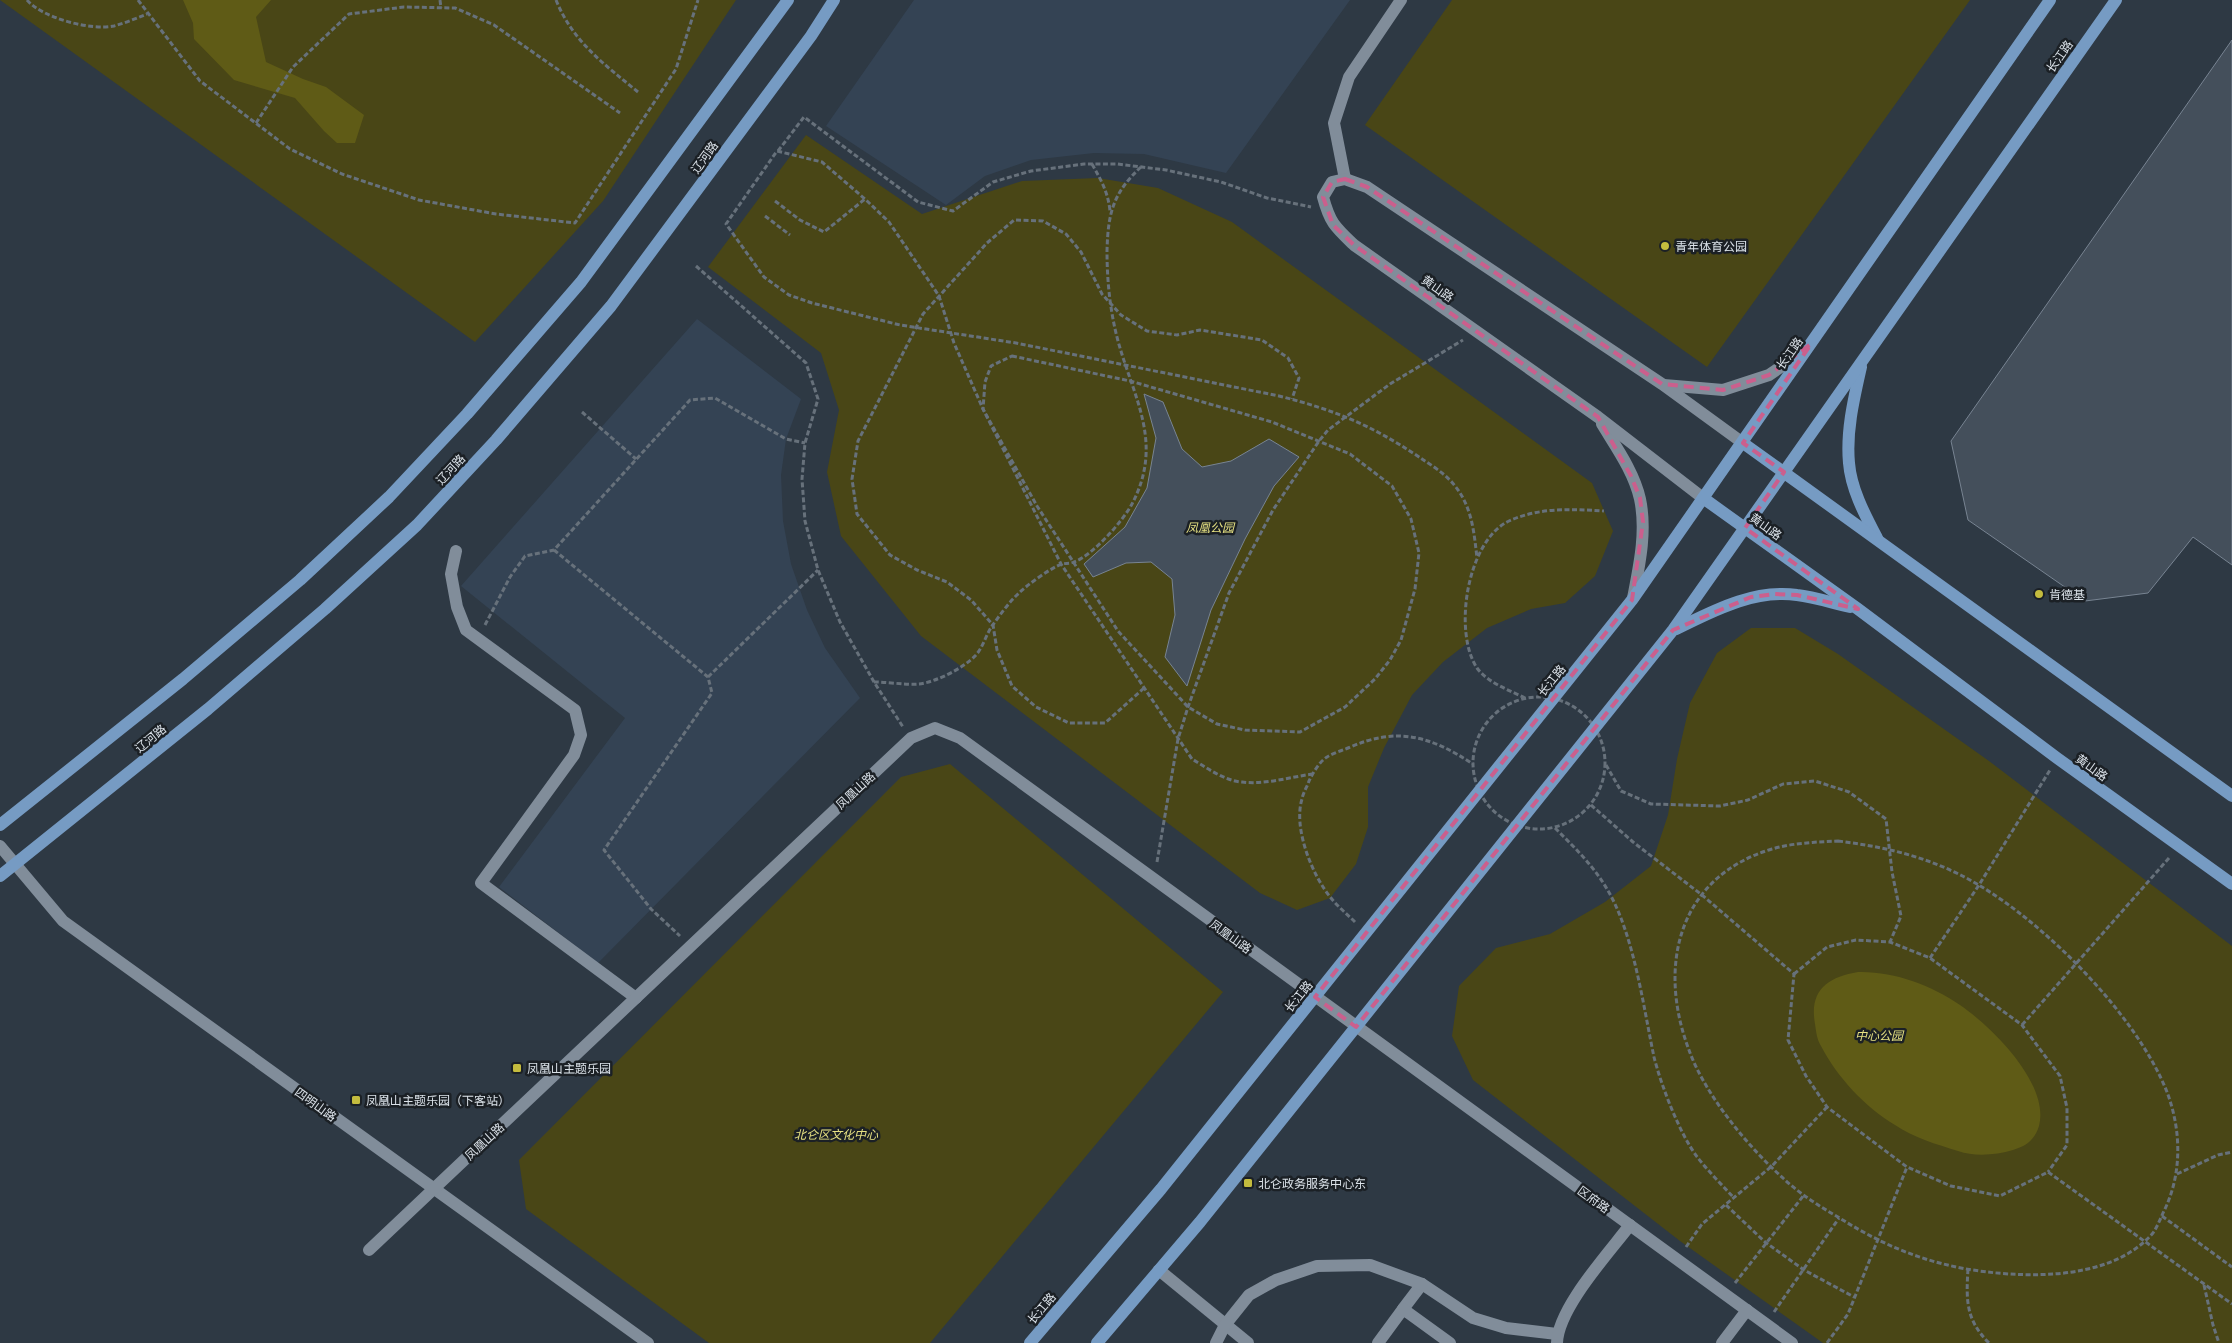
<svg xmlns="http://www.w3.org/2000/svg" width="2232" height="1343" viewBox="0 0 2232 1343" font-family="'Playfair Display','Noto Sans SC',serif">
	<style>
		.built { fill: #344354 }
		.green { fill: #494616 }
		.water { fill: #5f5b16 }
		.building { fill: #444f5b; stroke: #788492 }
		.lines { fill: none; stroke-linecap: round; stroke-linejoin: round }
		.path { stroke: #67717b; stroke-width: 3; stroke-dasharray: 5 2.5; stroke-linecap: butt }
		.minor { stroke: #818d9a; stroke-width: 12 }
		.major { stroke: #769bc3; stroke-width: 12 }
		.marked { fill: none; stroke: #cb5f8d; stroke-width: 4; stroke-dasharray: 10 6; stroke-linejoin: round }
		.poi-dot { fill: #c4bc3e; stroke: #1b2025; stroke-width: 2 }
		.labels { text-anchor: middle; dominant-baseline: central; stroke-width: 5; stroke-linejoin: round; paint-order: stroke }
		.street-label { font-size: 12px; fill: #dbe2e9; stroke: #1b2025 }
		.poi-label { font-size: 12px; fill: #dbe2e9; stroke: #1b2025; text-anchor: start }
		.park-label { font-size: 12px; font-style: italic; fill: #e6e182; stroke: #1b2025 }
	</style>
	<rect width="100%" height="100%" fill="#2e3944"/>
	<!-- built -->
	<g class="built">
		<polygon points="914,0 1350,0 1226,173 1144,154 1094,153 1031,160 985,176 946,205 826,126"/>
		<polygon points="697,319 801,399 786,439 781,475 783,521 791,564 807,610 825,648 860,698 598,963 499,887 625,718 461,586"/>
	</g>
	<!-- green -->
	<g class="green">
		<polygon points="0,0 736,0 603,201 475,342"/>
		<polygon points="1452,0 1970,0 1707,367 1365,125"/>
		<polygon points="806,135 922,214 1022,181 1098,178 1158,188 1232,222 1592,483 1613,531 1595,576 1565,603 1531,609 1487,628 1443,662 1412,695 1384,748 1368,787 1368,827 1356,864 1330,898 1297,910 1260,893 921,636 841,536 827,472 839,410 821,353 708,267"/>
		<polygon points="1751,628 1795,628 1838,654 1989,761 2232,946 2232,1343 1823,1343 1680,1241 1473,1080 1452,1036 1459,986 1496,948 1550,934 1605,902 1651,866 1668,815 1677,759 1690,703 1717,653"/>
		<polygon points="950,764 1223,992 930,1343 709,1343 526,1209 519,1160 901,777"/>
	</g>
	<!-- water -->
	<g class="water">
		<polygon points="183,0 271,0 256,17 266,62 303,79 326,87 364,115 355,143 337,143 324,131 295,98 234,80 194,39 193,23"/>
		<path d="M1858 972C1893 971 1931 985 1960 1005 1992 1027 2050 1084 2039 1126 2035 1139 2027 1146 2013 1150 1996 1155 1975 1157 1958 1151 1936 1144 1914 1138 1895 1125 1865 1107 1837 1077 1821 1046 1817 1040 1816 1031 1815 1024 1809 991 1827 977 1858 972Z"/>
	</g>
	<!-- building -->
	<g class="building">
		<polygon points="2232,40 2232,565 2193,537 2148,593 2085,601 1968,520 1951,441"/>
		<polygon points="1144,394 1163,402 1182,449 1202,467 1231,461 1269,439 1299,457 1274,486 1245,539 1211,610 1187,686 1165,657 1175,615 1172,579 1151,562 1126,563 1093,577 1084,564 1125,527 1147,488 1156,438"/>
	</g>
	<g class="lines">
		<!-- path -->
		<g class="path">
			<path d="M27 0C42 18 92 31 114 26 125 23 137 18 147 14"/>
			<polyline points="138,0 200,81 290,149 342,174 419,200 496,214 575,223 676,69 698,0"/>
			<polyline points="440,0 441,8"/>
			<path d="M556 0C573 42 604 64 638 92"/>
			<polyline points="256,123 293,67 349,14 404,7 455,8 494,25 620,113"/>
			<polyline points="778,151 804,117 918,202 953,211 993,182 1031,171 1084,164 1117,164 1166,170 1221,182 1267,198 1311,207"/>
			<path d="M1092 164C1101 180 1108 192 1110 211"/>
			<polyline points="775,201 800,220 824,232 865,199"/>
			<polyline points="765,216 790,235"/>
			<polyline points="696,266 806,363 818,399 805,443 802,479 805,521 818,570 840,622 874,682 903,727"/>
			<polygon points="1012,356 1130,381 1272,422 1350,454 1392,486 1411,519 1419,553 1415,589 1401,640 1390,660 1375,679 1345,707 1300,732 1245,730 1217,724 1188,707 1118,631 1037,506 983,409 985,382 991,366"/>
			<polyline points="582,412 636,459"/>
			<polyline points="554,550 708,677 712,693 604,850 651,909 680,936"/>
			<polyline points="485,625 510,577 525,556 554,550 690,400 715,398 786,439 805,443"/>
			<polyline points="708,677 818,570"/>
			<path d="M874 682C888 682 905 685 919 684 936 682 964 668 976 655 983 647 986 635 992 626 1000 615 1009 602 1019 593 1027 585 1052 567 1062 564 1066 563 1070 564 1074 562 1092 556 1123 521 1132 504 1164 443 1134 399 1118 341 1110 311 1107 281 1107 251 1108 213 1113 193 1141 167"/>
			<polyline points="1144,688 1105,723 1069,723 1036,707 1012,686 997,650 993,625 971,600 947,582 917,570 890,555 857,514 852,479 858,441 923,314 987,243 1014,220 1043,221 1066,234 1081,252 1102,294 1121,315 1147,331 1177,335 1200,330 1262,340 1288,358 1299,378 1292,399"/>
			<circle cx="1539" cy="763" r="66"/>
			<path d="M1525 698C1509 690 1488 683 1477 668 1453 632 1467 543 1507 522 1538 507 1571 509 1604 511"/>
			<polyline points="1606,765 1621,791 1651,804 1720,806 1748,800 1783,784 1815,781 1849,792 1886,819 1892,872 1901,916 1890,942"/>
			<path d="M1313 774C1290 777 1265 785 1242 782 1225 781 1207 768 1192 759L1061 564 983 409 954 343 939 296 931 284 889 222 865 199 822 162 777 151 726 224 764 277 789 295 812 303 900 325 1016 343 1279 396C1335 410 1371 425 1419 457 1431 465 1446 474 1455 486 1472 507 1474 532 1477 558"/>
			<polyline points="1591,805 1633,842 1702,895 1794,974 1788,1040 1806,1076 1827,1107 1907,1167 1951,1186 2000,1196 2048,1172 2232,1304"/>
			<path d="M1555 828C1574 847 1593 865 1607 889 1634 934 1643 1005 1654 1057 1661 1085 1680 1135 1698 1158 1709 1172 1722 1185 1734 1198"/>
			<path d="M1838 841C1887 847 1933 858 1977 884 2047 925 2137 1016 2167 1092 2182 1132 2182 1176 2163 1213 2160 1220 2157 1227 2153 1233 2119 1272 2058 1277 2010 1274 1944 1270 1893 1252 1838 1217 1819 1206 1800 1194 1784 1179 1749 1148 1705 1095 1689 1050 1657 966 1678 877 1772 849 1793 843 1816 842 1838 841Z"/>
			<polyline points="1157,862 1178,739 1188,707 1229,593 1273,510 1319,441 1328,430 1390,384 1463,340"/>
			<path d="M1355 922C1347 914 1338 907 1331 898 1312 875 1293 828 1302 799 1303 793 1307 787 1309 781 1313 773 1319 762 1327 757 1333 753 1341 751 1348 748 1397 726 1430 736 1473 764"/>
			<polyline points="1930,958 1979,885 2050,770"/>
			<polyline points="1794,974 1827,947 1856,940 1890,942 1930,958 2022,1025 2060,1076 2067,1108 2067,1145 2048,1172"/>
			<polyline points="2022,1025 2169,858"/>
			<polyline points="2177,1174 2218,1155 2232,1152"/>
			<polyline points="1726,1205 1765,1242 1804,1270 1854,1297"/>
			<polyline points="2162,1216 2232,1267"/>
			<polyline points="1686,1247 1702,1224 1772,1166 1827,1107"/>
			<path d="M1968 1269C1966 1301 1966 1320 1989 1343"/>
			<polyline points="1735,1283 1804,1195"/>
			<polyline points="2204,1285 2213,1325 2219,1343"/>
			<polyline points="1774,1312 1839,1218"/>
			<polyline points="1827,1343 1848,1314 1907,1167"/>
		</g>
		<!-- minor -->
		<g class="minor">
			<polyline points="1345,179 1334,123 1349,77 1401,0"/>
			<polyline points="1664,385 1723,390 1769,375 1804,351"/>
			<path d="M1602 424C1616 447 1634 472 1640 499 1647 532 1639 567 1633 598"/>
			<path d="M1703 498 1598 417 1354 245C1335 227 1330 223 1323 197L1332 182 1345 179 1367 187 1662 384 1743 443"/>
			<polyline points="456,551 451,574 457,607 466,630 575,710 581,735 574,755 481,883 636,998"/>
			<polyline points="0,846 63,921 648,1343"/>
			<polyline points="369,1250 911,738 935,728 960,738 1792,1343"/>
			<polyline points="1159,1270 1248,1343"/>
			<polyline points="1403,1309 1422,1284"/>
			<polyline points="1216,1343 1225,1325 1249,1295 1276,1280 1317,1266 1370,1265 1422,1284 1473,1318 1506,1328 1557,1334"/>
			<polyline points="1378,1343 1403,1309 1450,1343"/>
			<path d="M1557 1343C1558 1308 1608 1254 1630 1225"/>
			<polyline points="1722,1343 1747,1310"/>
		</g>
		<!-- major -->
		<g class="major">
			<path d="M1861 367C1854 398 1846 431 1849 463 1851 489 1865 515 1877 538"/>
			<polyline points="1743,443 2232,796"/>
			<polyline points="1703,498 1858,609 2057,758 2232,884"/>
			<path d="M1676 629C1713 611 1753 589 1797 595 1815 597 1832 603 1850 607"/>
			<polyline points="0,825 183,679 300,580 389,497 467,414 581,282 788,0"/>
			<polyline points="0,876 208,709 325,609 417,525 496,440 611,306 811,36 834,0"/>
			<polyline points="1030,1343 1161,1189 1632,600 2050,0"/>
			<polyline points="1097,1343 1200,1222 1673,630 2116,0"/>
		</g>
	</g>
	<!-- marked area -->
	<path class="marked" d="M1345 179 1367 187 1662 384 1723 390 1769 375 1811 344 1743 443 1784 472 1745 528 1858 609 1797 595 1775 594 1751 597 1673 630 1356 1027 1315 997 1632 600 1643 522 1640 498 1631 476 1598 417 1354 245 1333 225 1323 197 1332 182Z"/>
	<!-- markers -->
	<g class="poi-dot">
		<circle cx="1665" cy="246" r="5"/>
		<circle cx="2039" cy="594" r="5"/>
		<rect x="512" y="1063" width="10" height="10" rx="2.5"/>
		<rect x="351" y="1095" width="10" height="10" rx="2.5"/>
		<rect x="1243" y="1178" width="10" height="10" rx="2.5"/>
	</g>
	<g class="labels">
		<!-- street labels -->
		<g class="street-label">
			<text transform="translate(2059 56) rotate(-55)">长江路</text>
			<text transform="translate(704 157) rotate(-54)">辽河路</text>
			<text transform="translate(1438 288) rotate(35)">黄山路</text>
			<text transform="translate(1789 353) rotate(-55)">长江路</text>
			<text transform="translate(450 469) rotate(-47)">辽河路</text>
			<text transform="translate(1766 526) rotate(36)">黄山路</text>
			<text transform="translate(1551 680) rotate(-51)">长江路</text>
			<text transform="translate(150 738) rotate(-39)">辽河路</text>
			<text transform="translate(2092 767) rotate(36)">黄山路</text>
			<text transform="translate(855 790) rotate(-43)">凤凰山路</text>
			<text transform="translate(1231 936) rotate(36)">凤凰山路</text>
			<text transform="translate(1298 996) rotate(-51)">长江路</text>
			<text transform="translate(316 1104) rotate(36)">四明山路</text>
			<text transform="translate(484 1141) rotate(-43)">凤凰山路</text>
			<text transform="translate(1594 1199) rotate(36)">区府路</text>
			<text transform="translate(1041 1308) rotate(-50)">长江路</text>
		</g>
		<!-- poi labels -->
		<g class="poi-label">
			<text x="1675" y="246">青年体育公园</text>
			<text x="2049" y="594">肯德基</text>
			<text x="527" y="1068">凤凰山主题乐园</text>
			<text x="366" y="1100">凤凰山主题乐园（下客站）</text>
			<text x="1258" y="1183">北仑政务服务中心东</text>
		</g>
		<!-- park labels -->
		<g class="park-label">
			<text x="1210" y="527">凤凰公园</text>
			<text x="1879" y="1035">中心公园</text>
			<text x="836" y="1134">北仑区文化中心</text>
		</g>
	</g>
</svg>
